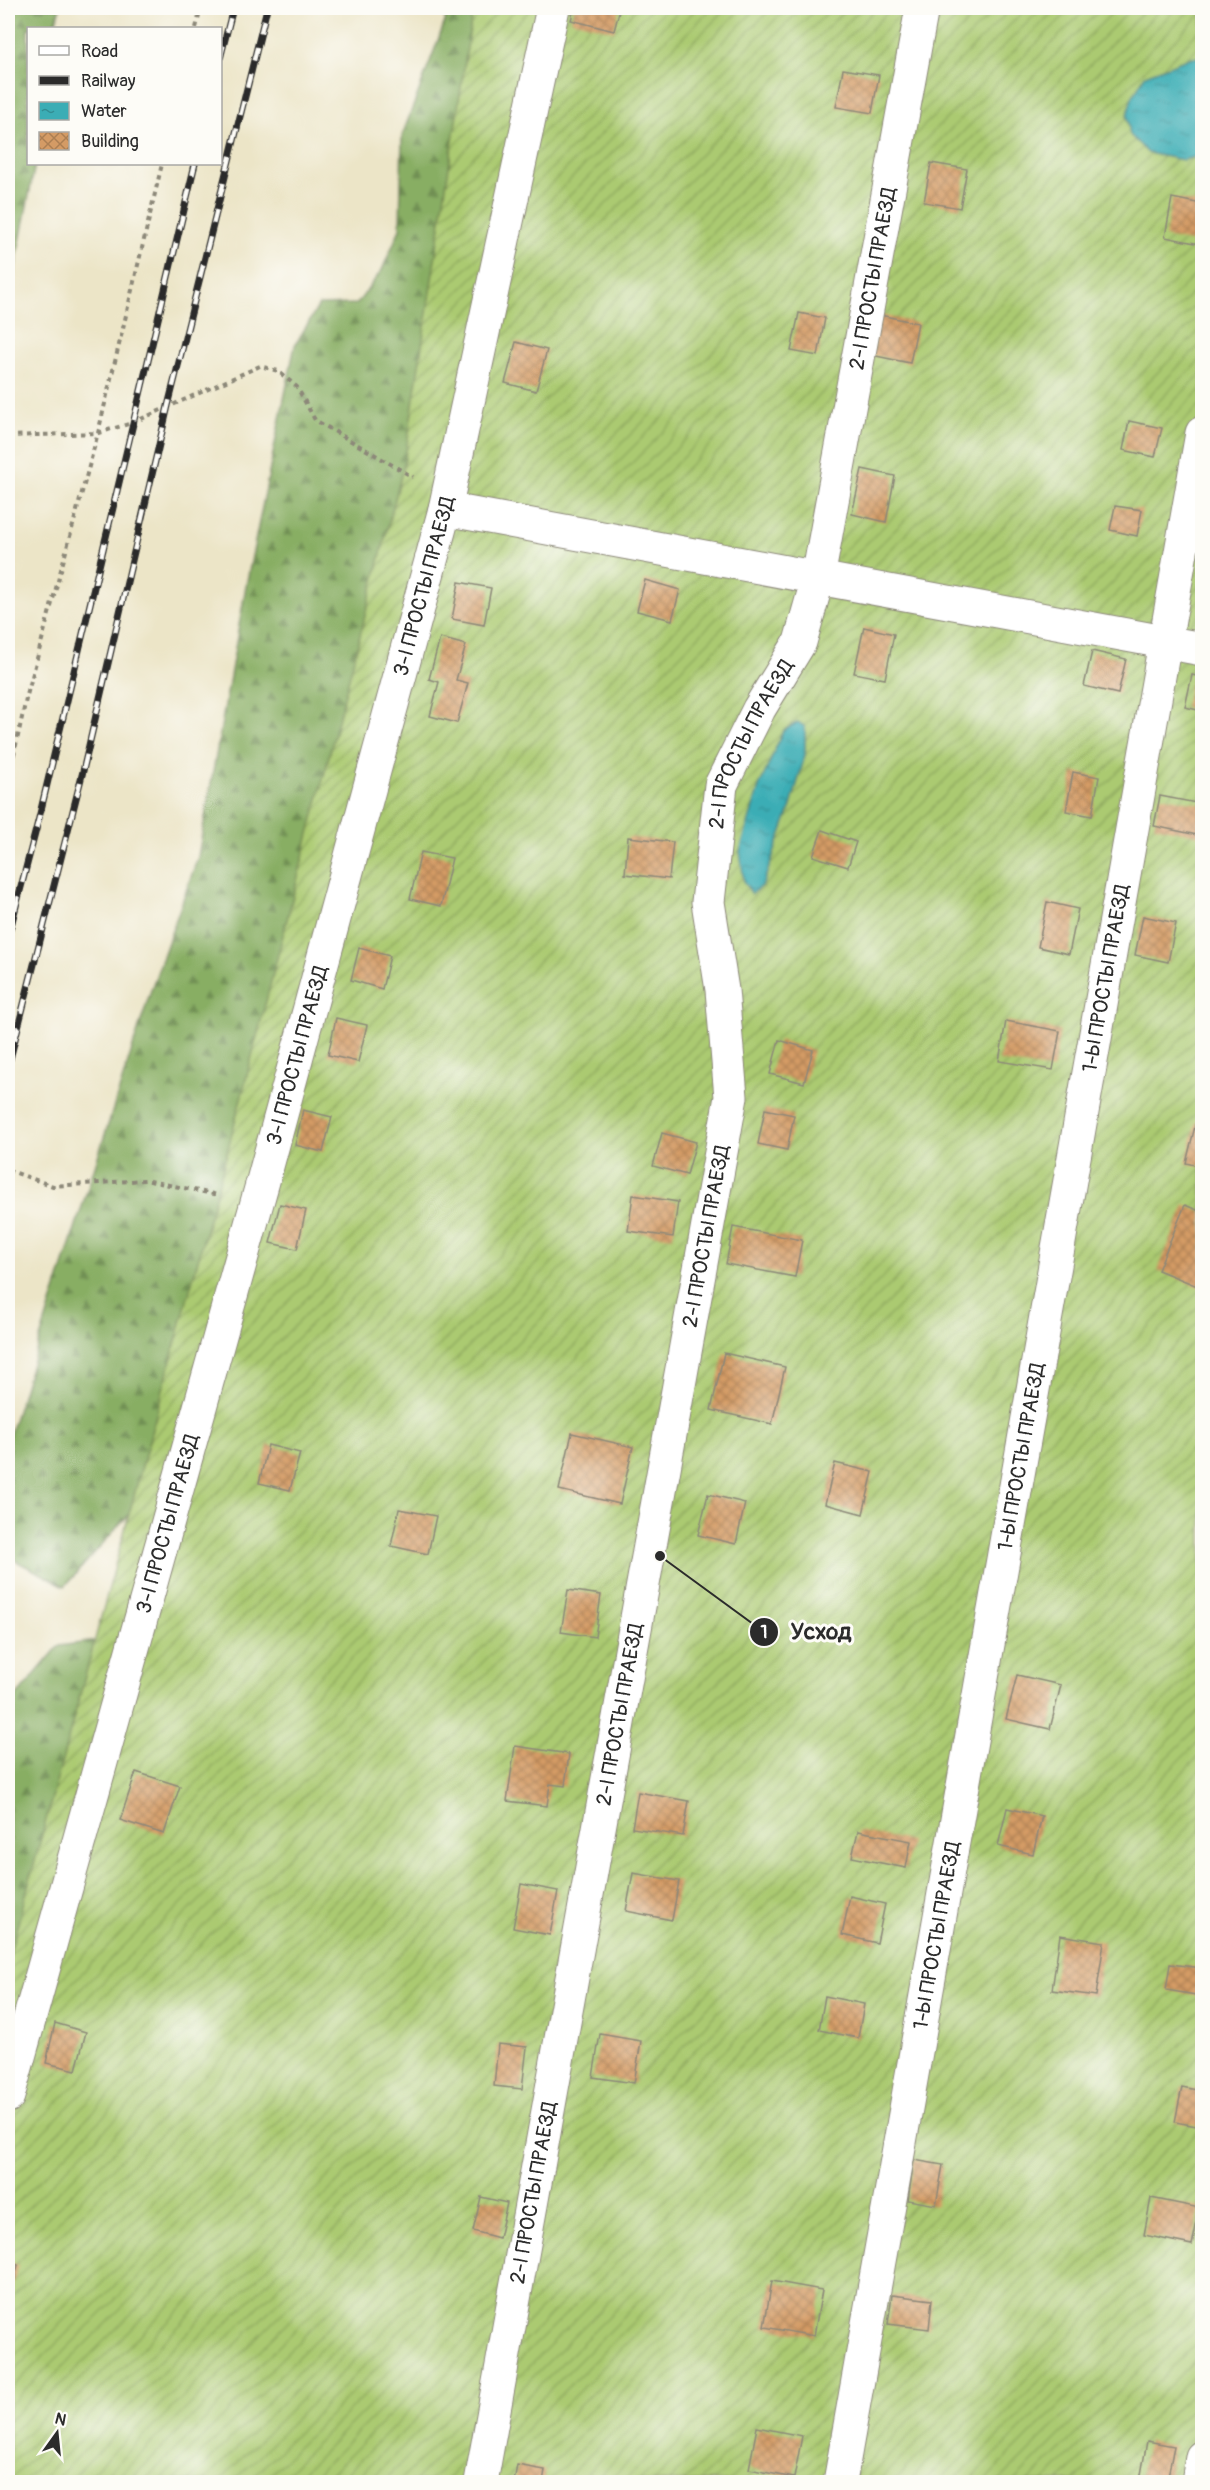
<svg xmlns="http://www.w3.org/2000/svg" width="1210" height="2490" viewBox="0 0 1210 2490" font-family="Pangolin,sans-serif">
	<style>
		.forest { fill: url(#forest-firs); stroke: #5a6c47; stroke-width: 1.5 }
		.garden { fill: url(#garden-furrows); stroke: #6b7a4e; stroke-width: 1.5 }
		.water { fill: url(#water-ripples); stroke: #336c70; stroke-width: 1.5 }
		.building { fill: url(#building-cross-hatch) }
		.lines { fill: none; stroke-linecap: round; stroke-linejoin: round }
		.minor-casing { stroke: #8c8879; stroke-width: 35 }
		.path { stroke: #8c8879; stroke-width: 4; stroke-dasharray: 4.5 4.5; stroke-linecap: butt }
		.minor { stroke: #fff; stroke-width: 33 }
		.rail-casing { stroke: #2b2b2b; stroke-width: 7 }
		.rail { stroke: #fdfcf7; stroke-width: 4.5; stroke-dasharray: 14; stroke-linecap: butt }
		.labels { text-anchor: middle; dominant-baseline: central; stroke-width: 6; stroke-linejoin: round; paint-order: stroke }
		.street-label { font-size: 21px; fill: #2b2b2b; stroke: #fdfcf7 }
		.leader { fill: none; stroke: #2b2b2b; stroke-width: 2 }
		.callout-dot { fill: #2b2b2b; stroke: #fdfcf7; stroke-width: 2 }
		.mark-label { font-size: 18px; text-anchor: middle; font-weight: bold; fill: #fff }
		.callout-label { font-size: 22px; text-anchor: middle; font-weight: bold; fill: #2b2b2b; stroke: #fdfcf7; stroke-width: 6; stroke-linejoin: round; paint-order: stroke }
	</style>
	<defs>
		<pattern id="forest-firs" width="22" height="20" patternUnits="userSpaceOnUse" patternTransform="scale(1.5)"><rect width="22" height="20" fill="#88ae63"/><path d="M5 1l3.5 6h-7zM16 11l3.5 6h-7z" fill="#6f8e52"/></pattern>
		<pattern id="garden-furrows" width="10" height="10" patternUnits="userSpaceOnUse" patternTransform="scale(1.5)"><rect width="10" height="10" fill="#abca71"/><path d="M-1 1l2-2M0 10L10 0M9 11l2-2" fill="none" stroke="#8ba45d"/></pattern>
		<pattern id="water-ripples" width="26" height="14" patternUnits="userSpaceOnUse" patternTransform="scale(1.5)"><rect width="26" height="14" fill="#3badb5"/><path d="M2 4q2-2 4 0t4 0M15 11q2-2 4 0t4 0" fill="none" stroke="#328d93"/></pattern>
		<pattern id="building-cross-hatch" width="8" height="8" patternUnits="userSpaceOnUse" patternTransform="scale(1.5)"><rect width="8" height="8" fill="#d49b65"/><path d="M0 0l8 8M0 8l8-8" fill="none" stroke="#ac7f53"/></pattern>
	</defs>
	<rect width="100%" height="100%" fill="#fdfcf7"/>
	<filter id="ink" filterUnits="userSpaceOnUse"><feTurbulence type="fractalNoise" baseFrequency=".0167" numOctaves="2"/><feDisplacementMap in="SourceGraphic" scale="12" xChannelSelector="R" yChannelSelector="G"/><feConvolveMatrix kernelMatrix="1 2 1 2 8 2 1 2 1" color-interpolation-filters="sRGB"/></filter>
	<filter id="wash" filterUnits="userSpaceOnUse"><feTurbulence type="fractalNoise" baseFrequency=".008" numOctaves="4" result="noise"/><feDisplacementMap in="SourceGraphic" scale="24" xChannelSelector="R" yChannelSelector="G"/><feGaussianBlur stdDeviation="1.35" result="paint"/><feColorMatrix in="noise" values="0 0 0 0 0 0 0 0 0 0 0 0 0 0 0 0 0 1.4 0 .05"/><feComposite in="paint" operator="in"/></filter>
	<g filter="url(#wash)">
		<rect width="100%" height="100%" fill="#ece5c7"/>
		<!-- forest -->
		<g class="forest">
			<polygon points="8,8 60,8 54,28 28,28 28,164 35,164 8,304"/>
			<polygon points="437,8 539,8 154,1486 65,1586 8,1557 8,1439 150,993 198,857 246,586 295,345 319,305 357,304 382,270 400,229 402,136 446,19"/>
			<polygon points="113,1639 8,2035 8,1699 14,1699 59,1646"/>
		</g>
		<!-- garden -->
		<polygon class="garden" points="473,8 1202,8 1202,2482 8,2482 8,1960 227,1153 404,464"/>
		<!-- water -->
		<g class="water">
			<polygon points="1192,57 1202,58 1202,155 1183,160 1148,153 1130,135 1127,115 1132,98 1145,75"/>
			<polygon points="798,722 805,727 805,755 791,806 763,884 752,894 744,882 740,851 759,787 783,731"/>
		</g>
		<g id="blocks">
			<!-- building -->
			<g class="building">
				<polygon points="574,8 620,8 614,31 571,20"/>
				<polygon points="843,69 879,75 872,113 836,107"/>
				<polygon points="931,163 967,169 960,208 924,202"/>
				<polygon points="1172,198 1202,204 1202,232 1200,244 1165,237"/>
				<polygon points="799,313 825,318 818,356 791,351"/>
				<polygon points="880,315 918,323 910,363 871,355"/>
				<polygon points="516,342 547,350 536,391 505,383"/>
				<polygon points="1129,421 1162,428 1155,457 1123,450"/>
				<polygon points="862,469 895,476 886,522 852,514"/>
				<polygon points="1115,506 1142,510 1137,536 1110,530"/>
				<polygon points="645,580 680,590 672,620 637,611"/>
				<polygon points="459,582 491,588 484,625 452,619"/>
				<polygon points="864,627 894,634 885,679 854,673"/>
				<polygon points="440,638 466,645 456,680 468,683 457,723 430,716 439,682 429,679"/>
				<polygon points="1092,651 1126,659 1118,694 1084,686"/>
				<polygon points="1192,675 1202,677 1202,711 1185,707"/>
				<polygon points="1073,772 1099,777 1092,816 1066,811"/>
				<polygon points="1160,796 1202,804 1202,836 1154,826"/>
				<polygon points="822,830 856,842 848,867 813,856"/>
				<polygon points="628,837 673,842 669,879 625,874"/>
				<polygon points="421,852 452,858 441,906 410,899"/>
				<polygon points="1047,902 1078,909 1069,954 1038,947"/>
				<polygon points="1143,916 1176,923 1168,962 1135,955"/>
				<polygon points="359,948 390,956 382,989 351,980"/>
				<polygon points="336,1018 367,1025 358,1062 328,1055"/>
				<polygon points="1006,1021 1060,1031 1053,1070 999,1061"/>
				<polygon points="779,1040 813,1050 804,1083 770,1074"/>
				<polygon points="765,1109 794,1115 787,1150 758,1144"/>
				<polygon points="303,1110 332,1117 323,1152 295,1145"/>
				<polygon points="1196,1122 1202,1124 1202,1167 1186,1163"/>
				<polygon points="662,1133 696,1142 687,1175 653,1166"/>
				<polygon points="633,1195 678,1202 673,1237 628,1231"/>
				<polygon points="280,1204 306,1210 297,1249 270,1243"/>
				<polygon points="1185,1205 1202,1212 1202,1288 1158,1270"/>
				<polygon points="733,1227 802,1240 795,1277 726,1264"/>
				<polygon points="724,1353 785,1367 772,1424 711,1410"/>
				<polygon points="572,1433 633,1447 620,1504 559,1490"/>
				<polygon points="268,1445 300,1453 290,1490 259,1483"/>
				<polygon points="835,1463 873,1472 863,1514 825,1504"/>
				<polygon points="708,1494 745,1503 736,1544 698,1535"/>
				<polygon points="399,1509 436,1516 428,1554 391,1546"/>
				<polygon points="568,1590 601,1595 595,1637 561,1632"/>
				<polygon points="1017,1675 1061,1685 1050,1729 1006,1719"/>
				<polygon points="515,1746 569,1754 565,1786 550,1784 547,1806 507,1801"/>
				<polygon points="136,1772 180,1786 164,1834 120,1820"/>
				<polygon points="638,1792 689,1801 683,1836 632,1828"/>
				<polygon points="1007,1808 1042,1816 1033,1854 998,1846"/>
				<polygon points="858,1831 911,1841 906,1868 852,1857"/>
				<polygon points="633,1873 679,1881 672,1920 626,1911"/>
				<polygon points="521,1884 558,1891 550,1935 513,1928"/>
				<polygon points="850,1896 885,1904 877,1943 842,1935"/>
				<polygon points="1060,1935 1104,1942 1096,1996 1052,1990"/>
				<polygon points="1170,1964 1202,1968 1202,1996 1166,1990"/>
				<polygon points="825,1996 864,2004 858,2038 819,2030"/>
				<polygon points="55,2023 86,2032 76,2070 46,2063"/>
				<polygon points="600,2034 641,2041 634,2083 593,2077"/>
				<polygon points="498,2044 527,2047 522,2089 494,2086"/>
				<polygon points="1182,2087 1202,2091 1202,2127 1175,2122"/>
				<polygon points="914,2160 943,2165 936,2205 908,2200"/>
				<polygon points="481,2197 507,2203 499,2238 473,2231"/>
				<polygon points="1151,2198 1200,2208 1192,2245 1144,2235"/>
				<polygon points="8,2262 18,2265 8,2304"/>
				<polygon points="772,2281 822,2290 814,2336 764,2327"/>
				<polygon points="892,2295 932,2300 929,2329 888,2324"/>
				<polygon points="757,2427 802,2436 794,2478 749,2469"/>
				<polygon points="1147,2441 1174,2446 1167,2482 1140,2480"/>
				<polygon points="517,2465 545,2470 543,2482 514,2482"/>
			</g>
		</g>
	</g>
	<g filter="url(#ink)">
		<use href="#blocks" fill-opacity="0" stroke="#8c8879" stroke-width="1.5"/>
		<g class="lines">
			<!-- minor casing -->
			<g class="minor-casing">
				<g id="minor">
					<polyline points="445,509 1202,649"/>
					<path id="s1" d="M8 2096 263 1181 445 509 553 8"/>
					<path id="s2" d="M481 2482 731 1097 722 990 708 902 721 785 759 709 800 642 818 578 922 8"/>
					<path id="s3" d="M840 2482 1202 433"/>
					<polyline points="1198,2482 1202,2457"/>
				</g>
			</g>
			<!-- path -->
			<g class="path">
				<polyline points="196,28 201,8"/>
				<polyline points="8,436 98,433 132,423 260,366 278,371 297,387 315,420 413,477"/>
				<polyline points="8,782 26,699 98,433 162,164"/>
				<polyline points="8,1170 53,1186 145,1180 218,1195"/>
			</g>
			<!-- minor -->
			<use href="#minor" class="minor"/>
			<!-- rail casing -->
			<g class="rail-casing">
				<g id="rail">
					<polyline points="220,59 233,8"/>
					<polyline points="8,937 39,818 195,164"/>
					<polyline points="8,1067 83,771 168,406 267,8"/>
				</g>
			</g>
			<!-- rail -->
			<use href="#rail" class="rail"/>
		</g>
	</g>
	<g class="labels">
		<!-- street labels -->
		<g class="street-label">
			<text stroke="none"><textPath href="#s2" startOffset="2256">2-І ПРОСТЫ ПРАЕЗД</textPath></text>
			<text stroke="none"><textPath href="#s1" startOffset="1566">3-І ПРОСТЫ ПРАЕЗД</textPath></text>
			<text stroke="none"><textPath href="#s2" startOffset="1770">2-І ПРОСТЫ ПРАЕЗД</textPath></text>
			<text stroke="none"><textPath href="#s3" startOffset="1527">1-Ы ПРОСТЫ ПРАЕЗД</textPath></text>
			<text stroke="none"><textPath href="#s1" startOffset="1080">3-І ПРОСТЫ ПРАЕЗД</textPath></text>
			<text stroke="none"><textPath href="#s2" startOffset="1266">2-І ПРОСТЫ ПРАЕЗД</textPath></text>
			<text stroke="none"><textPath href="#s3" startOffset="1041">1-Ы ПРОСТЫ ПРАЕЗД</textPath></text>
			<text stroke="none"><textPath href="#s1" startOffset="594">3-І ПРОСТЫ ПРАЕЗД</textPath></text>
			<text stroke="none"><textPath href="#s2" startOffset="780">2-І ПРОСТЫ ПРАЕЗД</textPath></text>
			<text stroke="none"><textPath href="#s3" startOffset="555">1-Ы ПРОСТЫ ПРАЕЗД</textPath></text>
			<text stroke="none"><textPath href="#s2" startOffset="294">2-І ПРОСТЫ ПРАЕЗД</textPath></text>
		</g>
	</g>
	<!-- callouts -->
	<path class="leader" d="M660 1556L764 1632"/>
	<g class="callout-dot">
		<circle cx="660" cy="1556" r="6"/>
		<circle cx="764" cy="1632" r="15"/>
	</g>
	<g class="mark-label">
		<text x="764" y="1638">1</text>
	</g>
	<g class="callout-label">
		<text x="821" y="1639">Усход</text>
	</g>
	<!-- margin -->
	<rect width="1210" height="2490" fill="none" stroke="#fdfcf7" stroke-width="30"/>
	<!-- legend -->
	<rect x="27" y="27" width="195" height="138" fill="#fdfcf7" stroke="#a9a8a5" stroke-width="1.5"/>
	<rect x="39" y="46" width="30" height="9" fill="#ffffff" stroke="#a9a8a5" stroke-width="1.5"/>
	<text x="81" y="57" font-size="18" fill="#2b2b2b">Road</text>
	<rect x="39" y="76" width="30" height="9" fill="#2b2b2b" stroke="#a9a8a5" stroke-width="1.5"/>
	<text x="81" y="87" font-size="18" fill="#2b2b2b">Railway</text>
	<rect x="39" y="102" width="30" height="18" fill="url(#water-ripples)" stroke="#a9a8a5" stroke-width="1.5"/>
	<text x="81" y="117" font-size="18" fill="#2b2b2b">Water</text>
	<rect x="39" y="132" width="30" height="18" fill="url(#building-cross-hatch)" stroke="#a9a8a5" stroke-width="1.5"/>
	<text x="81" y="147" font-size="18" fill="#2b2b2b">Building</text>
	<!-- north arrow -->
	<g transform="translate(57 2433) rotate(15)" stroke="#fdfcf7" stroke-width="4.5" paint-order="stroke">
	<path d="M0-4.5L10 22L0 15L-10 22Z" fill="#2b2b2b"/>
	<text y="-9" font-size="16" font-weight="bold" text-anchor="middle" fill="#2b2b2b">N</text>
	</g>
</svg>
